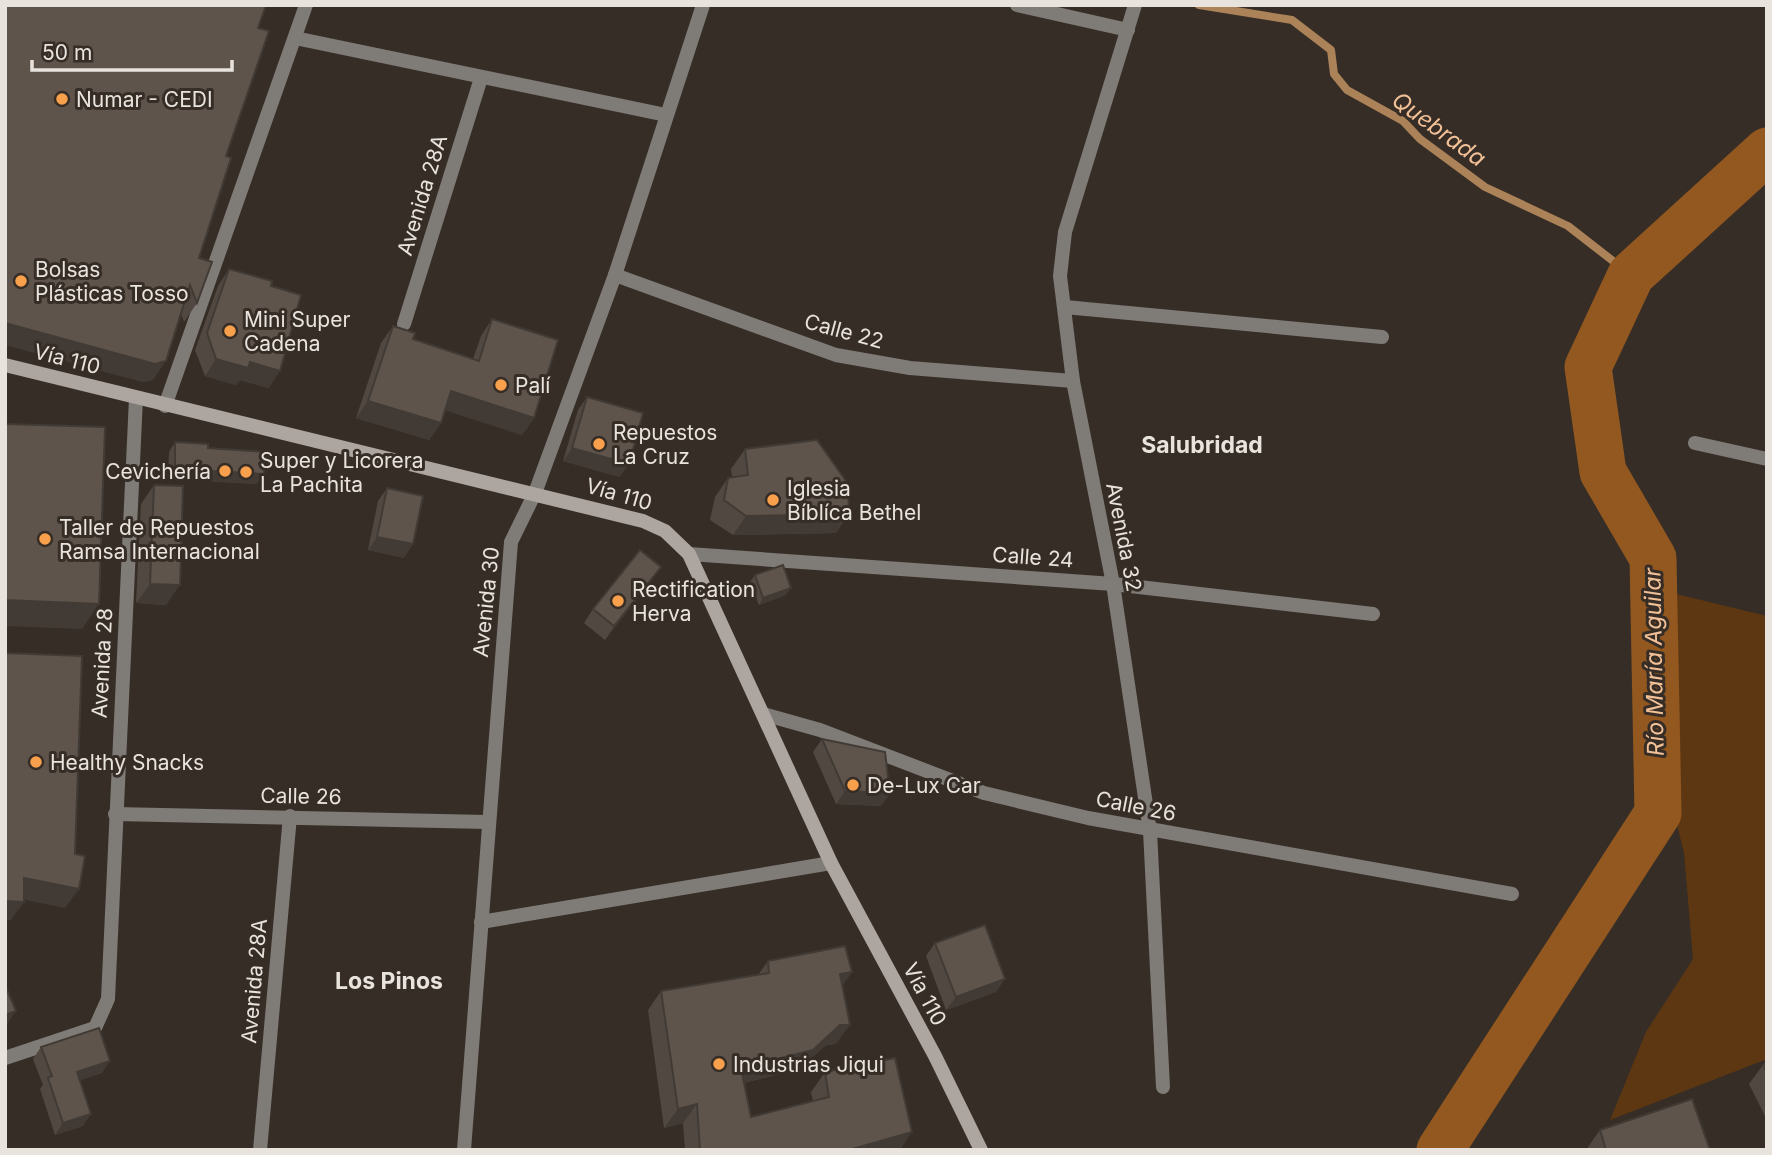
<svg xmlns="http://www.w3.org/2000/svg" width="1772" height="1155" viewBox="0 0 1772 1155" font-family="Inter,sans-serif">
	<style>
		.green { fill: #5d3712 }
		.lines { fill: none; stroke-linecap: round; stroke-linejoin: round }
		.stream { stroke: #ac8259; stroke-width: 8 }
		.river { stroke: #925820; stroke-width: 47 }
		.minor { stroke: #7f7b77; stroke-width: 14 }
		.secondary { stroke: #ada59f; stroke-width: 14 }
		.wall { fill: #514841 }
		.shaded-wall { fill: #423b35 }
		.building { fill: #5e544c; stroke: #423b35; stroke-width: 2 }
		.poi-dot { fill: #f9a04d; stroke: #362d26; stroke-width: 2.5 }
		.labels { text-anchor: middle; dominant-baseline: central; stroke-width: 6; stroke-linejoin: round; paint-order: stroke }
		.poi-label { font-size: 21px; fill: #e9e3de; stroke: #362d26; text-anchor: start }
		.street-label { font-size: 21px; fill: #e9e3de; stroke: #362d26 }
		.water-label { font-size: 23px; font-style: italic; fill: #f3c197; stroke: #362d26 }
		.neighbourhood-label { font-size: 23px; font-weight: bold; fill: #e9e3de; stroke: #362d26 }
	</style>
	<rect width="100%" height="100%" fill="#362d26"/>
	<!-- green -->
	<polygon class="green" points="1668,592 1767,616 1767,1059 1610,1120 1646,1032 1693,959 1684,853 1671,800"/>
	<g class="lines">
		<!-- stream -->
		<polyline class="stream" points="1199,5 1292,20 1331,50 1334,74 1347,90 1403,121 1420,139 1485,187 1568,226 1631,275"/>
		<!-- river -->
		<polyline class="river" points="1440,1150 1658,813 1653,558 1603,472 1588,367 1631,275 1767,151"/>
		<!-- minor -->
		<g class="minor">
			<polyline points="1017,5 1128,30"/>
			<polyline points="1135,5 1065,232 1060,276 1073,381 1113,584 1150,831 1163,1087"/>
			<polyline points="295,38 666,115"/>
			<polyline points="615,275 836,355 910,368 1073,381"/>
			<polyline points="1065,307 1382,337"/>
			<polyline points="404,324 481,78"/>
			<polyline points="165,406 306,5"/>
			<polyline points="1695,443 1767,459"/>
			<polyline points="689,554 1113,584 1373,614"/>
			<polyline points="763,714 820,730 984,793 1088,818 1512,894"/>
			<polyline points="115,814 487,822"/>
			<polyline points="481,922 831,863"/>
			<polyline points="5,1058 95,1028 108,999 136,398"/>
			<polyline points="260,1150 290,816"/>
			<polyline points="464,1150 511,542 535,493 615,275 703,5"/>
		</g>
		<!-- secondary -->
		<polyline class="secondary" points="5,365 643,521 665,531 689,554 831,863 935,1056 981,1150"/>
	</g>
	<!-- wall -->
	<g class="wall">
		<polygon points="258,28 199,258 197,303 184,322 181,314 153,380 142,382"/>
		<polygon points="229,269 271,286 269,388 240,380 236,385 205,376 195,350 218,286"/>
		<polygon points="492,319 534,418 522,435 445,410 441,423 429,440 356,418 381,343 393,326 413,339 473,359 481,336"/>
		<polygon points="587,397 620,477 563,461 578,410"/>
		<polygon points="175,442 208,448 257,484 168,479 169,452"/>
		<polygon points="745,449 849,514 836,533 733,535 710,520 715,497 728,478 732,477 731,469"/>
		<polygon points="154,485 166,605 136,603 141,504"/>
		<polygon points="387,488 404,558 368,550 378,501"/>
		<polygon points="661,567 605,640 584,623 593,609"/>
		<polygon points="755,575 786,595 759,605 750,582"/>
		<polygon points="822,739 890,793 881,806 836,804 813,752"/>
		<polygon points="935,943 996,992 946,1010 926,956"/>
		<polygon points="768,961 852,972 842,986 836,1044 826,1045 799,1069 744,1083 751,1117 813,1101 811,1092 825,1072 900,1150 685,1150 683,1123 664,1128 648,1010 661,991 758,975"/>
		<polygon points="41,1047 102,1073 80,1080 83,1126 55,1135 40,1089 43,1085 33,1059"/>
		<polygon points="1767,1062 1767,1120 1749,1084 1763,1065"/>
		<polygon points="1600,1130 1710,1150 1588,1150 1588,1147"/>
	</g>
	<!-- shaded-wall -->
	<g class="shaded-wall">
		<polygon points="5,323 166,361 153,380 142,382 5,345"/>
		<polygon points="216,359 250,362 280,371 269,388 240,380 236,385 205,376"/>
		<polygon points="451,391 534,418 522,435 439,408"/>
		<polygon points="368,401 441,423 429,440 356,418"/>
		<polygon points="572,448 629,464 620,477 563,461"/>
		<polygon points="175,469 264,474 257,484 168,479"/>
		<polygon points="849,514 836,533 733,535 746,516"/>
		<polygon points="377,537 413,544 404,558 368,550"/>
		<polygon points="661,567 652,580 605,640 614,626"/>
		<polygon points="150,584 180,585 166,605 136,603"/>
		<polygon points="791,588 786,595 759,605 763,598"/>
		<polygon points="5,600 99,604 82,629 5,626"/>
		<polygon points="845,791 890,793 881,806 836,804"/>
		<polygon points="24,878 79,889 65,908 11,897"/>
		<polygon points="5,901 24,902 11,920 5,920"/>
		<polygon points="852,972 838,992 840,974"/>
		<polygon points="1005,979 996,992 946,1010 956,997"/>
		<polygon points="16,1011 7,1024 5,1025 5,1015"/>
		<polygon points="840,1025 850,1025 836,1044 826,1045 799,1069 727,1087 741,1068"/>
		<polygon points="110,1061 102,1073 69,1084 77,1072"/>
		<polygon points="697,1104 683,1123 664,1128 678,1109"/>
		<polygon points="91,1114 83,1126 55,1135 63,1123"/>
		<polygon points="912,1132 900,1150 849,1150"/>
	</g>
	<!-- building -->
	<g class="building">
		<polygon points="5,5 266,5 258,28 269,31 226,156 231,158 199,258 212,262 197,303 190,285 166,361 155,364 5,323"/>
		<polygon points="229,269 272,281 271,286 301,295 280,371 250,362 248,368 216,359 207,333"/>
		<polygon points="492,319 558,340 534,418 451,391 441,423 368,401 393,326 415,333 413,339 479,361"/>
		<polygon points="587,397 643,413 629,464 572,448"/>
		<polygon points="5,424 105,427 99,604 5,600"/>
		<polygon points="817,440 848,484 849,514 746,516 724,500 728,478 748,475 745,449"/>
		<polygon points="175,442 208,444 208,448 266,452 264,474 175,469"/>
		<polygon points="154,485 183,486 180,585 150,584"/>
		<polygon points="387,488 423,496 413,544 377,537"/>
		<polygon points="640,550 661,567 614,626 593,609"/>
		<polygon points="783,565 791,588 763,598 755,575"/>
		<polygon points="5,653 82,656 75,854 85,856 79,889 24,878 24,902 5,901"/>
		<polygon points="822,739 885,752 890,793 845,791"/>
		<polygon points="985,925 1005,979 956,997 935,943"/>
		<polygon points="845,946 852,972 840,974 850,1025 840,1025 813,1050 741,1068 751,1117 829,1097 825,1072 895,1058 912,1132 849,1150 700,1150 697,1104 678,1109 661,991 769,973 768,961"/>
		<polygon points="5,985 16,1011 5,1015"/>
		<polygon points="99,1028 110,1061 77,1072 91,1114 63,1123 48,1078 52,1076 41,1047"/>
		<polygon points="1767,1062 1767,1073 1763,1065"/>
		<polygon points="1692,1099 1710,1150 1606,1150 1600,1130"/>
	</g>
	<!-- markers -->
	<g class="poi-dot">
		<circle cx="62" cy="99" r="7"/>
		<circle cx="21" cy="281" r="7"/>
		<circle cx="230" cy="331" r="7"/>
		<circle cx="501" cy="385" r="7"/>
		<circle cx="599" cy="444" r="7"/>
		<circle cx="225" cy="471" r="7"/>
		<circle cx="246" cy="472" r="7"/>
		<circle cx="773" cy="500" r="7"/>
		<circle cx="45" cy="539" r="7"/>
		<circle cx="618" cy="601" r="7"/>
		<circle cx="36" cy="762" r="7"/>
		<circle cx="853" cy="785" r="7"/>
		<circle cx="719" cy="1064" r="7"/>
	</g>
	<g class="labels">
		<!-- poi labels -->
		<g class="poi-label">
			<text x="76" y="99">Numar - CEDI</text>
			<text x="35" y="269">Bolsas<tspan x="35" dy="24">Plásticas Tosso</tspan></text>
			<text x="244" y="319">Mini Super<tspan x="244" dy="24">Cadena</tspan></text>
			<text x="515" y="385">Palí</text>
			<text x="613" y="432">Repuestos<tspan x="613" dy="24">La Cruz</tspan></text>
			<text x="260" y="460">Super y Licorera<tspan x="260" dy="24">La Pachita</tspan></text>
			<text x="211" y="471" text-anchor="end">Cevichería</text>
			<text x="787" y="488">Iglesia<tspan x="787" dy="24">Bíblíca Bethel</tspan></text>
			<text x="59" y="527">Taller de Repuestos<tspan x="59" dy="24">Ramsa Internacional</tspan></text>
			<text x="632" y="589">Rectification<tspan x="632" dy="24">Herva</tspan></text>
			<text x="50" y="762">Healthy Snacks</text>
			<text x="867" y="785">De-Lux Car</text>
			<text x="733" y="1064">Industrias Jiqui</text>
		</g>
		<!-- street labels -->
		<g class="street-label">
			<text transform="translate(422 195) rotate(-73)">Avenida 28A</text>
			<text transform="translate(844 331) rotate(15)">Calle 22</text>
			<text transform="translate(67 359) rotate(14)">Vía 110</text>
			<text transform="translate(619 494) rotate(16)">Vía 110</text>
			<text transform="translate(1124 537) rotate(79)">Avenida 32</text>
			<text transform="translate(1033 557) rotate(4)">Calle 24</text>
			<text transform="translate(486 602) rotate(-84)">Avenida 30</text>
			<text transform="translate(102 663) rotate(-87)">Avenida 28</text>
			<text transform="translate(301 796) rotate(1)">Calle 26</text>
			<text transform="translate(1136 806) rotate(11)">Calle 26</text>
			<text transform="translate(254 981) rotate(-85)">Avenida 28A</text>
			<text transform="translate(925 994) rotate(62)">Vía 110</text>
		</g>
		<!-- water labels -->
		<g class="water-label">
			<text transform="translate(1439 129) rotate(36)">Quebrada</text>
			<text transform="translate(1654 662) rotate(-91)">Río María Aguilar</text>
		</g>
		<!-- neighbourhood labels -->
		<g class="neighbourhood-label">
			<text x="1202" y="445">Salubridad</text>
			<text x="389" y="981">Los Pinos</text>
		</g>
	</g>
	<!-- border -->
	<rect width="1772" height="1155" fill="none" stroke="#e9e3de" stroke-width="14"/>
	<!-- scale -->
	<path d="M32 60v10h200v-10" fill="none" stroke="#e9e3de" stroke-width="3.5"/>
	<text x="42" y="60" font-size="21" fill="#e9e3de" stroke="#362d26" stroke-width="5" paint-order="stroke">50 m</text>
</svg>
